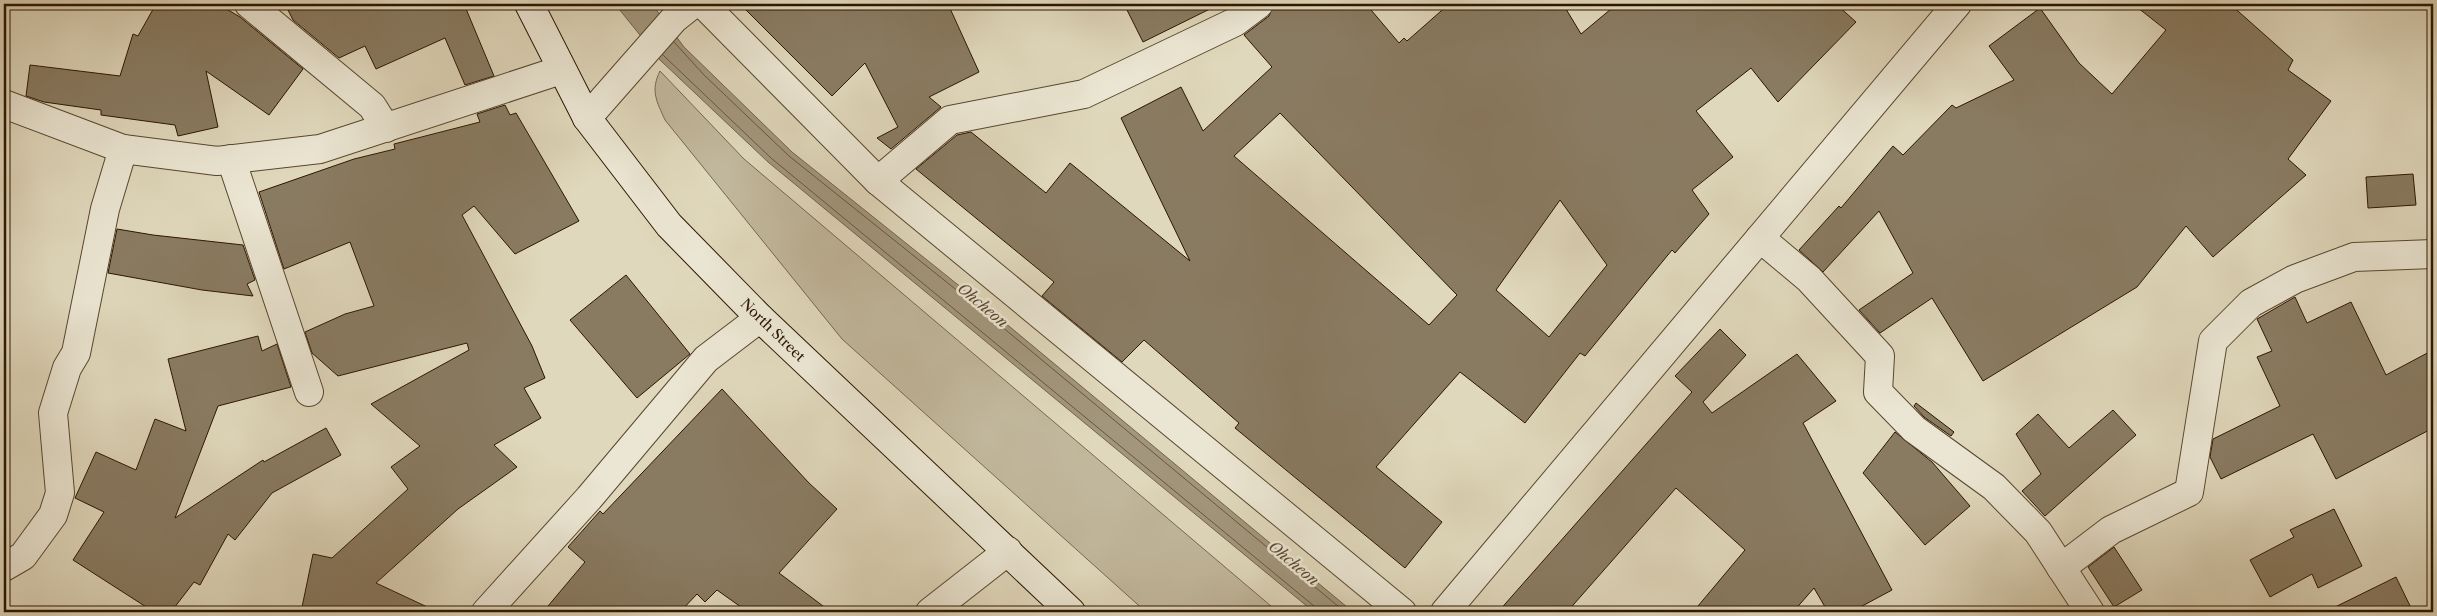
<svg xmlns="http://www.w3.org/2000/svg" width="2437" height="616" viewBox="0 0 2437 616" font-family="'Libre Caslon Text',serif">
	<style>
		.green { fill: #c1b79c; stroke: #76664e }
		.water { fill: #a2967c; stroke: #72634a }
		.lines { fill: none; stroke-linecap: round; stroke-linejoin: round }
		.shore { stroke: #66563e; stroke-width: 1 }
		.building { fill: #897b62; stroke: #2b1600; fill-rule: evenodd }
		.minor-casing { stroke: #58462f; stroke-width: 30 }
		.secondary-casing { stroke: #2b1600; stroke-width: 30 }
		.minor { stroke: #ebe6d3; stroke-width: 28 }
		.secondary { stroke: #ebe6d3; stroke-width: 28 }
		.labels { text-anchor: middle; dominant-baseline: central; stroke-width: 5; stroke-linejoin: round; paint-order: stroke }
		.street-label { font-size: 14px; fill: #2b1600; stroke: #ebe6d3 }
		.water-label { font-size: 15px; font-style: italic; fill: #5b4932; stroke: #ebe6d3 }
	</style>
	<rect width="100%" height="100%" fill="#e0d8bc"/>
	<filter id="stains"><feTurbulence type="fractalNoise" baseFrequency=".004" numOctaves="4"/><feColorMatrix values="0 0 0 0 .2 0 0 0 0 .09 0 0 0 0 .02 0 0 0 .5 -.17"/></filter>
	<radialGradient id="worn" r=".72"><stop offset=".6" stop-color="#630" stop-opacity="0"/><stop offset="1" stop-color="#630" stop-opacity=".3"/></radialGradient>
	<!-- green -->
	<path class="green" d="M660 71 744 159 1278 612H1146L842 339 665 120C657 102 650 91 660 71Z"/>
	<!-- water -->
	<polygon class="water" points="615,4 652,4 684,47 792,152 992,312 1353,612 1314,612 768,162 660,60"/>
	<g class="lines">
		<!-- shore -->
		<g class="shore">
			<polyline points="674,42 704,75 789,156 989,316 1345,612"/>
			<polyline points="663,55 771,158 1314,606 1316,612"/>
		</g>
	</g>
	<!-- building -->
	<g class="building">
		<polygon points="156,4 218,4 240,17 303,69 269,115 206,71 218,127 178,136 175,125 101,115 101,110 44,102 26,96 30,65 120,76 133,34 138,36"/>
		<polygon points="285,4 464,4 494,76 465,85 445,38 376,69 365,46 339,58 293,20"/>
		<polygon points="740,4 948,4 979,72 929,97 941,107 891,149 877,138 898,127 865,63 832,96"/>
		<polygon points="1124,4 1220,4 1143,42"/>
		<path d="M1274 4H1366L1399 43 1404 38 1407 41 1449 4H1563L1581 34 1617 4H1836L1856 22 1778 102 1751 68 1696 111 1733 157 1692 190 1709 214 1675 253 1672 250 1585 356 1580 353 1525 423 1460 372 1376 467 1442 522 1405 568 1235 428 1239 423 1144 340 1122 362 1042 296 1054 282 916 169 957 135 971 132 1046 193 1070 163 1190 261 1121 118 1181 87 1203 131 1272 67 1244 35 1269 16ZM1280 113 1457 295 1429 325 1234 156ZM1560 200 1607 265 1549 337 1496 290Z"/>
		<polygon points="2133,4 2230,4 2293,60 2288,70 2331,101 2288,159 2306,175 2213,257 2186,226 2137,287 1983,381 1932,298 1880,333 1859,310 1913,273 1879,211 1823,272 1799,250 1839,206 1841,208 1893,146 1903,155 1952,105 1956,108 2014,80 1989,46 2040,8 2079,63 2112,94 2166,30"/>
		<polygon points="505,105 510,115 516,113 579,221 515,254 474,206 462,215 532,346 545,378 524,388 541,418 494,445 517,467 458,509 376,583 438,612 301,612 313,554 332,558 408,489 391,467 420,446 371,404 469,350 467,343 338,376 312,353 305,332 345,314 374,306 350,242 284,269 259,192 354,159 395,149 394,144 480,122 477,114"/>
		<polygon points="2413,174 2416,205 2368,208 2366,177"/>
		<polygon points="117,229 153,235 243,245 255,280 247,284 253,296 202,290 108,273"/>
		<polygon points="626,275 690,354 637,398 570,320"/>
		<polygon points="2295,297 2307,323 2351,302 2386,375 2433,350 2433,428 2336,479 2313,434 2221,479 2210,457 2213,439 2280,406 2257,357 2272,351 2257,319"/>
		<polygon points="1720,329 1746,355 1703,402 1712,413 1797,354 1836,401 1803,423 1892,590 1851,612 1828,612 1814,588 1793,612 1693,612 1745,550 1676,488 1567,612 1498,612 1692,392 1675,376"/>
		<polygon points="258,336 262,351 277,344 291,387 218,406 175,518 263,460 264,462 326,428 341,455 272,493 235,540 228,534 200,585 194,582 171,612 154,612 73,560 104,512 75,498 96,452 136,470 155,419 186,431 168,359"/>
		<polygon points="722,389 809,483 837,509 779,573 831,612 748,612 717,590 705,602 697,594 680,612 543,612 585,562 568,547 600,511 603,514"/>
		<polygon points="1916,403 1954,432 1951,436 1924,417 1914,406"/>
		<polygon points="2113,410 2136,435 2045,516 2022,491 2041,474 2016,434 2038,414 2069,448"/>
		<polygon points="1895,432 1932,462 1970,506 1925,545 1863,473"/>
		<polygon points="2334,509 2362,566 2318,588 2312,574 2270,597 2250,560 2294,537 2290,530"/>
		<polygon points="2114,547 2142,590 2114,607 2088,567"/>
		<polygon points="2396,577 2413,612 2325,612"/>
	</g>
	<g class="lines">
		<!-- minor casing -->
		<g class="minor-casing">
			<g id="minor">
				<polyline points="249,4 372,106 386,128"/>
				<polyline points="703,4 878,181 1402,612"/>
				<polyline points="4,104 123,149 217,161 320,149 561,70"/>
				<polyline points="587,118 674,19 693,4"/>
				<polyline points="231,159 309,392"/>
				<polyline points="878,181 950,120 1084,94 1235,22 1259,4"/>
				<polyline points="1760,238 1809,279 1880,356 1878,392 1914,429 1994,487 2038,532 2090,612"/>
				<polyline points="4,567 23,556 53,515 60,493 53,413 67,368 76,353 105,209 123,149"/>
				<polyline points="2061,568 2111,530 2189,492 2213,341 2251,303 2295,279 2354,257 2433,254"/>
				<polyline points="486,612 589,498 706,359 760,318"/>
				<polyline points="930,612 1008,551"/>
				<polyline points="1445,612 1957,4"/>
			</g>
		</g>
		<!-- secondary casing -->
		<g class="secondary-casing">
			<polyline id="secondary" points="529,4 587,118 669,225 760,318 1071,612"/>
		</g>
		<!-- minor -->
		<use href="#minor" class="minor"/>
		<!-- secondary -->
		<use href="#secondary" class="secondary"/>
	</g>
	<g class="labels">
		<!-- street labels -->
		<g class="street-label">
			<text transform="translate(773 330) rotate(44)">North Street</text>
		</g>
		<!-- water labels -->
		<g class="water-label">
			<text transform="translate(983 305) rotate(40)">Ohcheon</text>
			<text transform="translate(1294 563) rotate(40)">Ohcheon</text>
		</g>
	</g>
	<!-- margin -->
	<rect width="2437" height="616" fill="none" stroke="#e0d8bc" stroke-width="20"/>
	<rect x="5" y="5" width="2427" height="606" fill="none" stroke="#2b1600" stroke-width="2.5"/>
	<rect x="10" y="10" width="2417" height="596" fill="none" stroke="#2b1600"/>
	<rect width="100%" height="100%" filter="url(#stains)"/>
	<rect width="100%" height="100%" fill="url(#worn)"/>
</svg>
